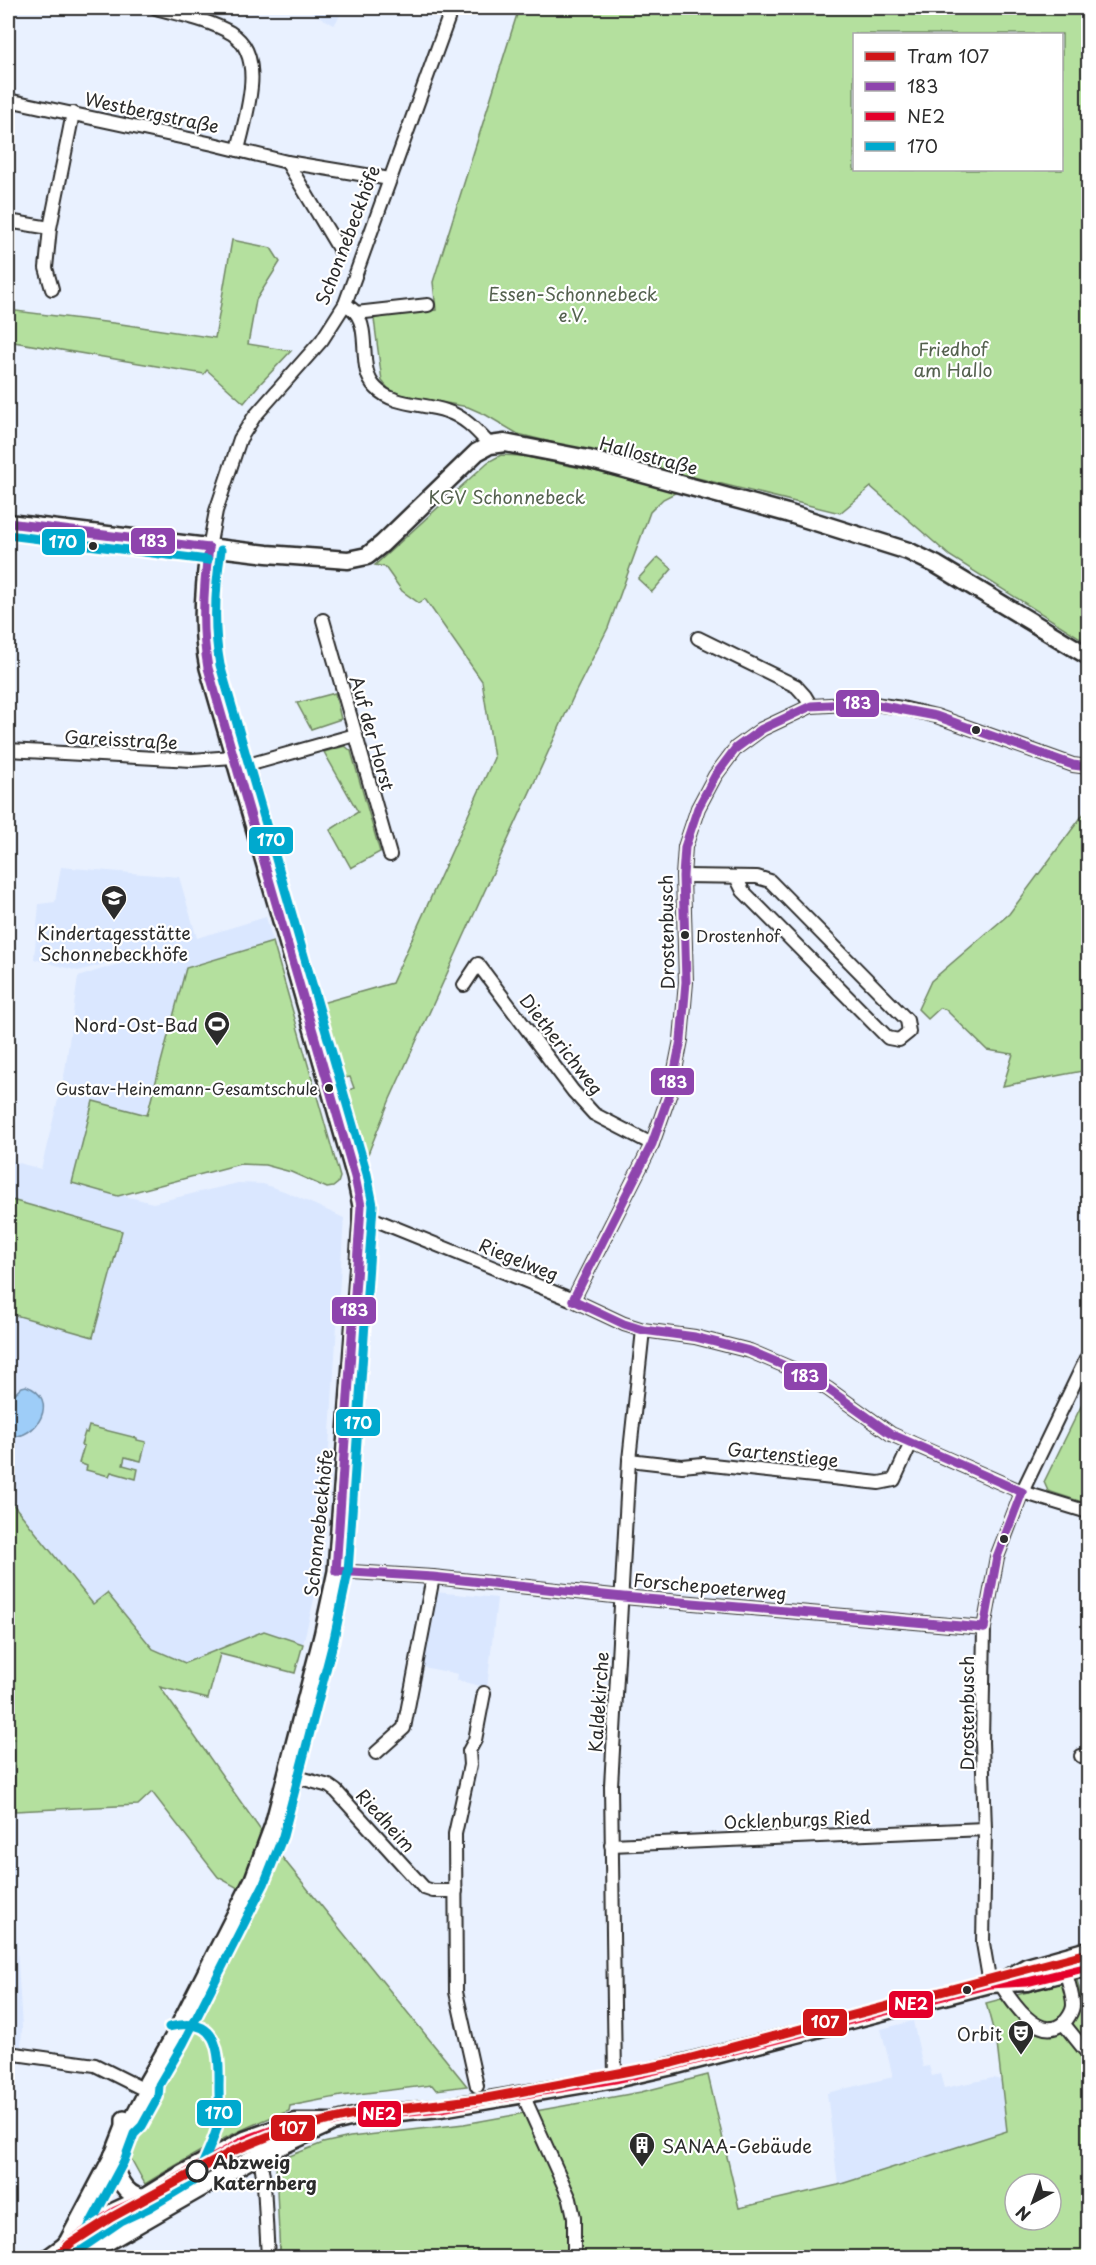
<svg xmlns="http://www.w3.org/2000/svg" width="1096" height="2265" viewBox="0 0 1096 2265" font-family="'Playpen Sans',sans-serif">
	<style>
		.built { fill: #dae7ff }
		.green { fill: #b4e09e; stroke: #708664; stroke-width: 1.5; fill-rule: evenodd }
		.water { fill: #9ecdf8; stroke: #708ca6; stroke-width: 1.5 }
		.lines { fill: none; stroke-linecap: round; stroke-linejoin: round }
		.minor-casing { stroke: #2b2b2b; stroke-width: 16 }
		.tertiary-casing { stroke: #2b2b2b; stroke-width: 20 }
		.secondary-casing { stroke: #2b2b2b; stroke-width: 21 }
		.minor { stroke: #fff; stroke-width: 12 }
		.tertiary { stroke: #fff; stroke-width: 15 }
		.secondary { stroke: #fff; stroke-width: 16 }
		.tram { stroke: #2b2b2b; stroke-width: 1.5 }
		.bus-1-casing { stroke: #fff; stroke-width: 14 }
		.bus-2-casing { stroke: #fff; stroke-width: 14 }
		.bus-3-casing { stroke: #fff; stroke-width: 14 }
		.bus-1 { stroke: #8e44ad; stroke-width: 9 }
		.bus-2 { stroke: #e4002b; stroke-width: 9 }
		.bus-3 { stroke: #00a9ce; stroke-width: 9 }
		.tram-1-casing { stroke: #fff; stroke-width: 14 }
		.tram-1 { stroke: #d01519; stroke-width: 9 }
		.bus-dot { fill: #2b2b2b; stroke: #fff; stroke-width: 2 }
		.stop-dot { fill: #fff; stroke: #2b2b2b; stroke-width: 3 }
		.labels { text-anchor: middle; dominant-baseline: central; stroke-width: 4.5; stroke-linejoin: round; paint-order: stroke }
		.bus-label { font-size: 16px; fill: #2b2b2b; stroke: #fff; text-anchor: start }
		.street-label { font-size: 18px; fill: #2b2b2b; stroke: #fff }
		.park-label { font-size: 18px; fill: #54614e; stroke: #fff }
		.poi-label { font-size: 18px; fill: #2b2b2b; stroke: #fff; text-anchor: end }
		.stop-label { font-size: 18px; font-weight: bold; fill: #2b2b2b; stroke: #fff; text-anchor: start }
		.line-badge { stroke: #fff; stroke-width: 2 }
		.badge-label { font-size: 16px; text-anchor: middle; font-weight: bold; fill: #fff }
	</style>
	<rect width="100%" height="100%" fill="#e9f1ff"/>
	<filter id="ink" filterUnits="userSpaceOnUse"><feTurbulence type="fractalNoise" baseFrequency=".0167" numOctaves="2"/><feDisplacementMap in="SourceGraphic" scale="12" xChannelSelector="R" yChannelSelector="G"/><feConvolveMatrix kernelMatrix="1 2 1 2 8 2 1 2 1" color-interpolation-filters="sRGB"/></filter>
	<g filter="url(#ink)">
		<!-- built -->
		<g class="built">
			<polygon points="304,8 345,8 334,25"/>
			<polygon points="61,867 179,877 197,938 266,917 269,927 273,942 186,968 146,1115 72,1183 153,1203 238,1183 263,1184 284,1191 344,1218 321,1571 303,1644 264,1631 185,1663 153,1649 107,1593 93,1604 8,1498 8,1160 41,1169 65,1071 78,977 178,944 78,971 34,959 39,904 55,902"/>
			<polygon points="435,1592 497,1598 487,1688 457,1680 458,1674 423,1667"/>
			<polygon points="8,1738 14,1738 15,1914 22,2028 21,2046 8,2044"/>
			<polygon points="913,2021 923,2067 929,2066 932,2076 940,2074 944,2088 993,2078 1001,2080 1007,2131 838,2185 827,2093 893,2077 881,2029"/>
		</g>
		<!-- green -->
		<g class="green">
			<path d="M519 8H1088V643L950 556 871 487 840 513 518 434 486 415 468 407 392 393 382 381 374 319 382 316 436 310 433 282ZM854 34H1062V170H854Z"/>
			<polygon points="232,240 271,248 280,262 256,300 248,344 291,351 259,385 244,403 207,370 204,374 8,341 8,310 121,324 215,338"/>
			<path d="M501 455 522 456 595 471 677 492 663 499 650 512 608 628 576 691 470 923 390 1099 364 1164 349 1090 354 1088 350 1077 345 1078C337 1053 325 1030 318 1004L392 983 494 758 482 681 425 599 419 603 402 591 385 567 375 565 488 462Z"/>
			<polygon points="658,557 672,569 652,592 638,579"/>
			<polygon points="335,693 341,719 311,729 297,703"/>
			<polygon points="345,746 351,751 380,852 351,868 330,830 358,812 324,752"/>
			<polygon points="1088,808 1088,1070 1003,1086 1013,1054 987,1050 945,1009 940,1008 928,1019 918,1009 931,981 1009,914"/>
			<polygon points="273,942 340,1177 338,1183 333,1187 327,1188 291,1172 265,1165 240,1164 118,1196 72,1183 93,1101 147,1115 186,968"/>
			<polygon points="8,1199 122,1231 93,1337 8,1313"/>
			<polygon points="1088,1392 1088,1504 1048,1491 1044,1482"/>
			<polygon points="89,1426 137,1438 137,1440 146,1442 141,1461 125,1457 123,1465 138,1469 136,1479 111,1472 109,1476 86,1470 87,1466 79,1463 84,1446 81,1445 85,1432 87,1433"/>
			<path d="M8 1498 93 1604 107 1593 153 1649 185 1663 264 1631 303 1644 295 1673 220 1654 208 1699 160 1687 264 1835 467 2086 436 2090 432 2085 341 2096 290 2106 289 2111C238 2128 192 2155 145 2184L129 2155 256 1898 218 1877 152 1792 138 1805 15 1811 14 1739 8 1738Z"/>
			<path d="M1077 1979 1083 2006 1088 2013V2257H280L276 2167 279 2160 323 2143 350 2137 464 2124 641 2092 708 2075 739 2208 838 2185 1007 2131 997 2044 986 2003ZM1015 2184H1051V2220H1015Z"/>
		</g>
		<!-- water -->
		<path class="water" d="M26 1386C61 1398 37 1441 8 1436V1398H10L22 1387Z"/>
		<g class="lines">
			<!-- minor casing -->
			<g class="minor-casing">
				<g id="minor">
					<path d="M156 8C181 15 209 20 231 33 268 56 245 117 238 150"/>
					<polyline points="8,100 213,144 287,162 390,179"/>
					<polyline points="287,162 339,249"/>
					<polyline points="8,221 50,228"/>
					<polyline points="52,289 46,268 50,228 73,113"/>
					<path d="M345 304C348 306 353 309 356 313 371 334 357 370 376 388 393 406 424 403 446 411 465 417 477 431 490 445"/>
					<polyline points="356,313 428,305"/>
					<polyline points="209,548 216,511 240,439 254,417 322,340 345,304 452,8"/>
					<polyline points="323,620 390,855"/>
					<polyline points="698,638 796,686 805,696 811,706"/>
					<polyline points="8,750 192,760 233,757"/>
					<polyline points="237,768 355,735"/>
					<polyline points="683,876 757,877 770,881 907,1020 909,1032 899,1040 888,1038 743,891 736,877"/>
					<polyline points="464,985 478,964 573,1091 594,1114 652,1144"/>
					<polyline points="361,1214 573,1300 624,1324 643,1330 695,1337 750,1351 790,1368 828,1389 891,1434 911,1443 1022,1492 1088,1512"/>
					<polyline points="573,1300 652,1144 671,1090 681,1040 686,982 683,876 685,847 698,808 715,776 736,748 762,729 811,706 867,703 902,708 936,716 1073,765 1088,767"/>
					<polyline points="629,1460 682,1466 703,1464 879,1483 894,1480 911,1443"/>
					<polyline points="336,1571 433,1577 623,1597 984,1628"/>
					<polyline points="376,1753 404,1728 433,1577"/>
					<polyline points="1081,1756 1088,1755"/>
					<polyline points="286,1774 329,1786 336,1791 424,1888 433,1891 456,1891"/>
					<polyline points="611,1845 985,1829"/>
					<path d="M999 1982C1010 1999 1037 2042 1062 2024 1067 2021 1073 2011 1073 2005 1073 1994 1068 1983 1066 1972"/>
					<polyline points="990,1984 983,1943 985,1829 982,1742 984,1628 997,1557 1004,1539 1022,1492 1088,1355"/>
					<polyline points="1063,2023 1088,2054"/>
					<polyline points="8,2053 95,2065 139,2087"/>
					<polyline points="615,2079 611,1786 629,1460 643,1330"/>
					<polyline points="477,2086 456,1992 455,1834 470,1765 469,1751 475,1740 484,1693"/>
					<polyline points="523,2095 570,2199 574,2217 574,2258"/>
					<polyline points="257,2135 264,2183 268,2258"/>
				</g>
			</g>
			<!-- tertiary casing -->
			<g class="tertiary-casing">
				<g id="tertiary">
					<path d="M124 2127 132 2120 147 2091V2082L172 2039 253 1879 273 1825 322 1636 336 1571 361 1225V1206L355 1177 208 668C200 630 203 587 209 548"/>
					<polyline points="47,2258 66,2244 113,2155 124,2127 124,2119"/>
				</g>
			</g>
			<!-- secondary casing -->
			<g class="secondary-casing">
				<g id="secondary">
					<polyline points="8,523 267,554 348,560 367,556 382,544 477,452 490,445 505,443 588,459 787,513 908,551 937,565 1088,656"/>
					<polyline points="1000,1982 1027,1967 1088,1950"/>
					<path d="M113 2155C115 2174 123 2195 143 2198"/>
					<polyline points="58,2258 66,2244 115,2211 143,2198 182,2174 245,2140 295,2122 333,2122 358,2116 441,2108 615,2079 673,2066 990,1984 1027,1982 1088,1967"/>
					<polyline points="79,2258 248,2161 329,2124"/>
				</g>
			</g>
			<!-- minor -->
			<use href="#minor" class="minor"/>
			<!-- tertiary -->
			<use href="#tertiary" class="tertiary"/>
			<!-- secondary -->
			<use href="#secondary" class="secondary"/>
			<!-- tram -->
			<polyline class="tram" points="65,2258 72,2254"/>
			<!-- bus-1 casing -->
			<g class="bus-1-casing">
				<g id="bus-1">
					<polyline points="8,523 209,548"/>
					<path d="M209 548C203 588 201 628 208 668L355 1177 361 1206 336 1571"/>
					<polyline points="573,1300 652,1144 671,1090 681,1040 686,982 683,876 685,847 698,808 715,776 736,748 762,729 811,706 867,703 936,716 1073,765 1088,767"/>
					<polyline points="573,1300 624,1324 643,1330 695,1337 750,1351 790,1368 828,1389 891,1434 1022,1492"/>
					<polyline points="336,1571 433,1577 623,1597 984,1628"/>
					<polyline points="984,1628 997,1557 1022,1492"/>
				</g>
			</g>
			<!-- bus-2 casing -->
			<g class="bus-2-casing">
				<polyline id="bus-2" points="58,2258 66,2244 115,2211 143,2198 245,2140 295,2122 333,2122 358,2116 441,2108 615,2079 673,2066 990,1984 1027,1982 1088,1967"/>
			</g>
			<!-- bus-3 casing -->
			<g class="bus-3-casing">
				<g id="bus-3">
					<polyline points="8,535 208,560"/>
					<path d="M73 2254 121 2221 149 2208 192 2182 197 2176C204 2160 214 2141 218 2124 220 2112 219 2098 219 2086 220 2048 217 2015 169 2027"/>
					<path d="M72 2258 124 2161 134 2134 142 2126 158 2097 159 2085 183 2044 264 1884 283 1836 334 1639 348 1572 373 1205 367 1174 220 665C213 627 215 588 221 550"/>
				</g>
			</g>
			<!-- bus-1 -->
			<use href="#bus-1" class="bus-1"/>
			<!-- bus-2 -->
			<use href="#bus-2" class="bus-2"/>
			<!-- bus-3 -->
			<use href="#bus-3" class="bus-3"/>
			<!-- tram-1 casing -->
			<g class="tram-1-casing">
				<polyline id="tram-1" points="56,2258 70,2244 112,2217 235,2150 284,2130 358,2114 487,2098 672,2063 1088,1953"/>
			</g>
			<!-- tram-1 -->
			<use href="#tram-1" class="tram-1"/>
		</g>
	</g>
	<!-- icons -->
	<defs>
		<g id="school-pin" transform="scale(1.35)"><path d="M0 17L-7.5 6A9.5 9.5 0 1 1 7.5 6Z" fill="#2b2b2b" stroke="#fff"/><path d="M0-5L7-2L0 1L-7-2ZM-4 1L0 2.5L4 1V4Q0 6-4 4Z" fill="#fff"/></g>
		<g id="stadium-pin" transform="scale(1.35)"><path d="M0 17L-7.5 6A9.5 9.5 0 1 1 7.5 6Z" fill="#2b2b2b" stroke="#fff"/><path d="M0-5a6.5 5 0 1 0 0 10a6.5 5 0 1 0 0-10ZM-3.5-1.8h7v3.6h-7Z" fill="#fff"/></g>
		<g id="theatre-pin" transform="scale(1.35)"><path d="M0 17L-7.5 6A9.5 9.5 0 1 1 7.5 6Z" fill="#2b2b2b" stroke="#fff"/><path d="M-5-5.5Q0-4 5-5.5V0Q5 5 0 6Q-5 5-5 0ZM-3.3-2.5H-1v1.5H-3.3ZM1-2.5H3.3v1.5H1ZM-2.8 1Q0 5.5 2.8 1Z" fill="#fff"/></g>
		<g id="building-pin" transform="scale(1.35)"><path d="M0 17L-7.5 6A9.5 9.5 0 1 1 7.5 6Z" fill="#2b2b2b" stroke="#fff"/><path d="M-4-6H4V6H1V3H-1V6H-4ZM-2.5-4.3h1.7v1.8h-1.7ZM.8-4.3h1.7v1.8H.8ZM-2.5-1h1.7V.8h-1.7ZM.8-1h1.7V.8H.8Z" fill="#fff"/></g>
	</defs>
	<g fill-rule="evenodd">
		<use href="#school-pin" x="114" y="898"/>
		<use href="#stadium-pin" x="217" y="1024"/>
		<use href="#theatre-pin" x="1021" y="2033"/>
		<use href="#building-pin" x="642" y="2145"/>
	</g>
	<!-- markers -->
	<g class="bus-dot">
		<circle cx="93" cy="546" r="5"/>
		<circle cx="976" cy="730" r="5"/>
		<circle cx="685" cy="935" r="5"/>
		<circle cx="329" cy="1088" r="5"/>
		<circle cx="1004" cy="1539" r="5"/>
		<circle cx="967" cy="1990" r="5"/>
	</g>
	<circle class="stop-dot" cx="197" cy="2171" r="10"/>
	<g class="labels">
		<!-- bus labels -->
		<g class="bus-label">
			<text x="696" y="935">Drostenhof</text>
			<text x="318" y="1088" text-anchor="end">Gustav-Heinemann-Gesamtschule</text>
		</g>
		<!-- street labels -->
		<g class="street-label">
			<text transform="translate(152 112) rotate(12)">Westbergstraße</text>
			<text transform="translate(347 235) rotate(-69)">Schonnebeckhöfe</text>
			<text transform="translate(649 455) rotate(15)">Hallostraße</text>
			<text transform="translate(373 733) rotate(74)">Auf der Horst</text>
			<text transform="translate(121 739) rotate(3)">Gareisstraße</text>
			<text transform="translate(666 932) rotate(-91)">Drostenbusch</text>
			<text transform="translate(562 1044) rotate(52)">Dietherichweg</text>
			<text transform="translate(519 1259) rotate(22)">Riegelweg</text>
			<text transform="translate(783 1454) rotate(6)">Gartenstiege</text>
			<text transform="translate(318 1523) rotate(-84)">Schonnebeckhöfe</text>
			<text transform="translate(710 1586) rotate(5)">Forschepoeterweg</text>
			<text transform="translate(598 1702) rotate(-86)">Kaldekirche</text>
			<text transform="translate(966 1713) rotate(-90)">Drostenbusch</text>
			<text transform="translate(797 1819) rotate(-2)">Ocklenburgs Ried</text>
			<text transform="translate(386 1820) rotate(48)">Riedheim</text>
		</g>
		<!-- park labels -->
		<g class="park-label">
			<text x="573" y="293">Essen-Schonnebeck<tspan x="573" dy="21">e.V.</tspan></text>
			<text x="953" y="348">Friedhof<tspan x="953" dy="21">am Hallo</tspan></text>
			<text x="507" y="496">KGV Schonnebeck</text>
		</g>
		<!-- poi labels -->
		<g class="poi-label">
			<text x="114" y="932" text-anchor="middle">Kindertagesstätte<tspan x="114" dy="21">Schonnebeckhöfe</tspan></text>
			<text x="198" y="1024">Nord-Ost-Bad</text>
			<text x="1002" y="2033">Orbit</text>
			<text x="662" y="2145" text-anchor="start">SANAA-Gebäude</text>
		</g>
		<!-- stop labels -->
		<g class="stop-label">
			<text x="213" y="2161">Abzweig<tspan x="213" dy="21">Katernberg</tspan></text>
		</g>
	</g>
	<g class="line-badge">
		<rect x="130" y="527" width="46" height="28" rx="6" fill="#8e44ad"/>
		<rect x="41" y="528" width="45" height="28" rx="6" fill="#00a9ce"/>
		<rect x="835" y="689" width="45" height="29" rx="6" fill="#8e44ad"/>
		<rect x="248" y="826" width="46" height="29" rx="6" fill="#00a9ce"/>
		<rect x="650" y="1067" width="45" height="29" rx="6" fill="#8e44ad"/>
		<rect x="331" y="1296" width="46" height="29" rx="6" fill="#8e44ad"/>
		<rect x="783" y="1362" width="45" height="29" rx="6" fill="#8e44ad"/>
		<rect x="335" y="1408" width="46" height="29" rx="6" fill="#00a9ce"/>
		<rect x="888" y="1990" width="46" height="29" rx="6" fill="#e4002b"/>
		<rect x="802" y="2008" width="46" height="29" rx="6" fill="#d01519"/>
		<rect x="196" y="2099" width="46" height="28" rx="6" fill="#00a9ce"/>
		<rect x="357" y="2100" width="45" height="28" rx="6" fill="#e4002b"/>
		<rect x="270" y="2114" width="46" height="28" rx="6" fill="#d01519"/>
	</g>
	<g class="badge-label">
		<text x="153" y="547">183</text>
		<text x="63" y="548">170</text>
		<text x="857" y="709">183</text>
		<text x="271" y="846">170</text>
		<text x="673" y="1088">183</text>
		<text x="354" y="1316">183</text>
		<text x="805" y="1382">183</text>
		<text x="358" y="1429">170</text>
		<text x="911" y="2010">NE2</text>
		<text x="825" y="2028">107</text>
		<text x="219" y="2119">170</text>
		<text x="379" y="2120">NE2</text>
		<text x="293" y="2134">107</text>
	</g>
	<!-- margin -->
	<rect width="1096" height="2265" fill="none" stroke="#fff" stroke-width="30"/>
	<rect x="15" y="15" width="1066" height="2235" fill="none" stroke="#2b2b2b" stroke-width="2" filter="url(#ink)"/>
	<!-- legend -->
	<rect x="853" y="33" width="210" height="138" fill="#ffffff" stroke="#aaaaaa" stroke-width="1.5"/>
	<rect x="865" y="52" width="30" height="9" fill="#d01519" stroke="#aaaaaa" stroke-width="1.5"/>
	<text x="907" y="63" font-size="18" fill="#2b2b2b">Tram 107</text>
	<rect x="865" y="82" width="30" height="9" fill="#8e44ad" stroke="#aaaaaa" stroke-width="1.5"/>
	<text x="907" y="93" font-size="18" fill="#2b2b2b">183</text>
	<rect x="865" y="112" width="30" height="9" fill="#e4002b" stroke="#aaaaaa" stroke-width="1.5"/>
	<text x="907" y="123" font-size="18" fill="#2b2b2b">NE2</text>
	<rect x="865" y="142" width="30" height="9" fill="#00a9ce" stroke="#aaaaaa" stroke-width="1.5"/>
	<text x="907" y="153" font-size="18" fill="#2b2b2b">170</text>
	<!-- north arrow -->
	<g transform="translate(1033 2202) rotate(221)"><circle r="28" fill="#ffffff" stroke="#aaaaaa" stroke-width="1.5"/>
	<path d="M0-4.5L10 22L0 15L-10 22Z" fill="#2b2b2b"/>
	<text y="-9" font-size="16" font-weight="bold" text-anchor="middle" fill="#2b2b2b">N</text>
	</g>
</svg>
